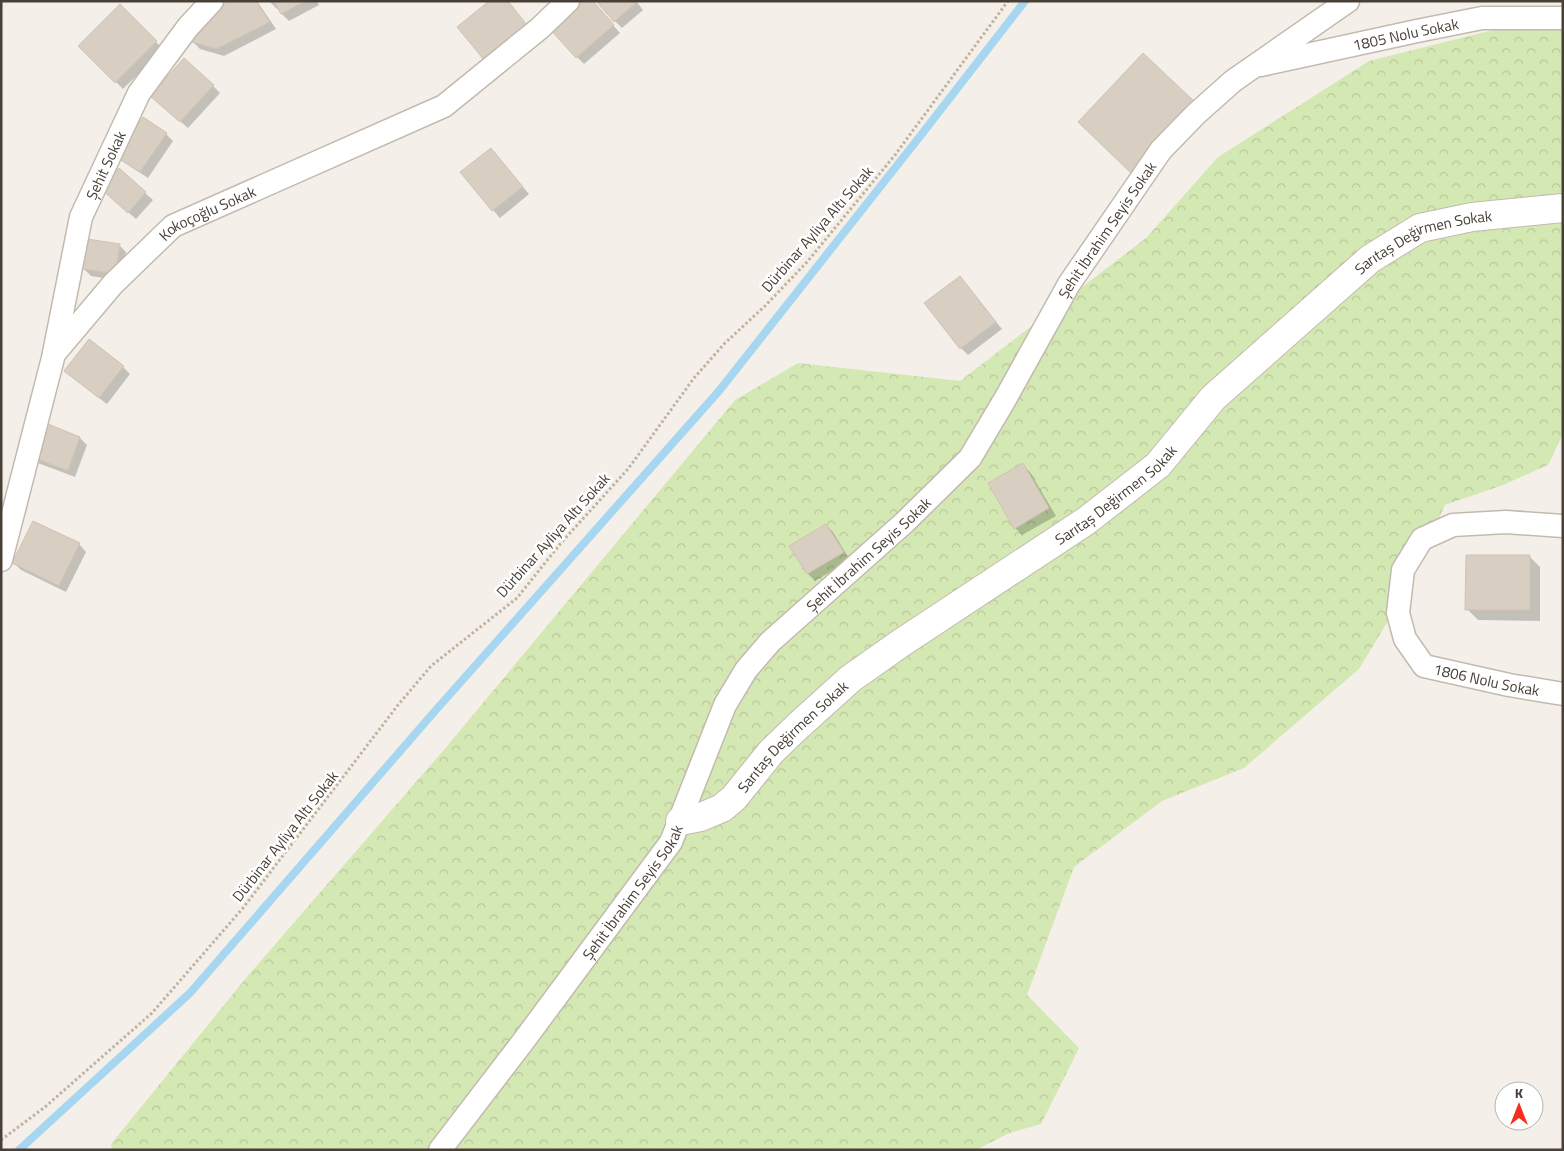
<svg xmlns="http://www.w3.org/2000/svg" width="1564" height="1151" viewBox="0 0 1564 1151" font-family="'Titillium Web',sans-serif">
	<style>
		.forest { fill: url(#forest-crowns) }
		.shadow { fill: #0003 }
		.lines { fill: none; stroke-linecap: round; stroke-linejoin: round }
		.stream { stroke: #a7d7f0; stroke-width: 8 }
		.building { fill: #d9cec2; stroke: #d1c2b2 }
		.minor-casing { stroke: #c3baaf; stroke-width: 25 }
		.tertiary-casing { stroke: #c3baaf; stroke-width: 30 }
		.path { stroke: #c2b29d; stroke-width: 3; stroke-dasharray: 2.5 2.5; stroke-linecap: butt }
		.minor { stroke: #fff; stroke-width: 22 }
		.tertiary { stroke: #fff; stroke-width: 28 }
		.labels { text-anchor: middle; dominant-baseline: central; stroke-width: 5; stroke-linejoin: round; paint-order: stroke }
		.street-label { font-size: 15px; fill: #484037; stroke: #fff }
	</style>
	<defs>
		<pattern id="forest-crowns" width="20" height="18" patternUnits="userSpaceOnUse" patternTransform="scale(1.25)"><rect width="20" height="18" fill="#d4e8b3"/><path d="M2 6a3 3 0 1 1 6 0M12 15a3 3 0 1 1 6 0" fill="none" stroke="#b8c89b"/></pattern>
	</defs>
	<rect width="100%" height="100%" fill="#f4f0e9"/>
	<!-- forest -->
	<polygon class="forest" points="1525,22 1563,26 1563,434 1548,465 1503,485 1445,505 1403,596 1359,669 1244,768 1162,801 1074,867 1027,995 1079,1048 1041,1124 1007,1134 976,1150 112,1150 111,1144 246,978 448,745 735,400 798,363 960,381 1146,238 1218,157 1369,61"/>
	<!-- shadow -->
	<g class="shadow">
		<polygon points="227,1 257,1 276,29 224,56 200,49 193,42"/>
		<polygon points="269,1 317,1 319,5 289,21 282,14 279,8 277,9"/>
		<polygon points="592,1 620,33 584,64 577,57"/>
		<polygon points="636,1 643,10 622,28 615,21"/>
		<polygon points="120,6 163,49 123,89 80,46"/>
		<polygon points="213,86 220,93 188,128 159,103"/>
		<polygon points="166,134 173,141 148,178 125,163 118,156"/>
		<polygon points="491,149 529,194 500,218 493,210"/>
		<polygon points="119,170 153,200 136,219 110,196"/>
		<polygon points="119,245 126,252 123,281 91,276 84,269"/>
		<polygon points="960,277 1002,329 968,355 961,348"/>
		<polygon points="123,367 130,374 107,404 73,378 66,371"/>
		<polygon points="43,424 80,438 87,445 75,477 38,463 31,456"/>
		<polygon points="1023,465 1030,472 1056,516 1022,535 1015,528"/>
		<polygon points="826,525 833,532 850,560 815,581 808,574"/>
		<polygon points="79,544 86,552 66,592 21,570 14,563"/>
		<polygon points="1529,556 1540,567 1540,621 1478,620 1467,609"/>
	</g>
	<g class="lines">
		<!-- stream -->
		<polyline class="stream" points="19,1150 190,993 435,711 719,391 921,135 1025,1"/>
	</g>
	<!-- building -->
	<g class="building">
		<polygon points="225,1 256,1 270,22 216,49 192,42 192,25"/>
		<polygon points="274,1 306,1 281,14"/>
		<polygon points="489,1 508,1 527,25 484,60 457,27"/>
		<polygon points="580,1 593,1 614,25 576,58 549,28"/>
		<polygon points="596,1 636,1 637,2 614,22"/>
		<polygon points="120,4 157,41 115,83 78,46"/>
		<polygon points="1143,53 1196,103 1131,173 1078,122"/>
		<polygon points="184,58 214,85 180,122 150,96"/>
		<polygon points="143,117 167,133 140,172 116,157"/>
		<polygon points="491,148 523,187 492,211 460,172"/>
		<polygon points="119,168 146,192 128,213 101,189"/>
		<polygon points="87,239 120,244 116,274 82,269"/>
		<polygon points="960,276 996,322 960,349 924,303"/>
		<polygon points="89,339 124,366 99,398 64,371"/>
		<polygon points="43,422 80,437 68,471 30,456"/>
		<polygon points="1023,463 1049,508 1014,529 988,483"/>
		<polygon points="33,521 80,543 59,586 12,563"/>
		<polygon points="826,524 844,552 807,574 789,546"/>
		<polygon points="1466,555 1530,555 1530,610 1465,610"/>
	</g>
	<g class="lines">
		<!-- minor casing -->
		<g class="minor-casing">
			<g id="minor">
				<path id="s1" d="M1261 65 1417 31 1482 18H1563"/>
				<path id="s2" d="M54 353 81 217 139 93 188 27 212 1"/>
				<path id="s3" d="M1563 526 1506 522 1453 525 1422 539 1403 570 1398 613 1405 639 1424 666 1509 685 1563 694"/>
				<path id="s4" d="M1 560 54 354 113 284 173 226 444 106 540 28 568 1"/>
				<path id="s5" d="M440 1150 522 1043 671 842 725 705 746 670 770 642 905 522 970 458 1004 401 1069 284 1161 150 1196 114 1233 81 1348 1"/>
			</g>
		</g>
		<!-- tertiary casing -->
		<g class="tertiary-casing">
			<g id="tertiary">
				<path id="s6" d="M680 821 701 817 722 808 734 798 771 752 798 726 850 679 901 643 1086 521 1158 465 1213 398 1370 259 1420 228 1472 217 1563 208"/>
			</g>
		</g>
		<!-- path -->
		<polyline class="path" points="1,1140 45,1107 152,1013 243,908 398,705 431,666 517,598 561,543 628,469 694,378 724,344 765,306 807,262 895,155 1008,1"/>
		<!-- minor -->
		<use href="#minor" class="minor"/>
		<!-- tertiary -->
		<use href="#tertiary" class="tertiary"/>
	</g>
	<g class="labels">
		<!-- street labels -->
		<g class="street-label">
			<text stroke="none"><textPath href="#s1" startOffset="148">1805 Nolu Sokak</textPath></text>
			<text stroke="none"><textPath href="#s2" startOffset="196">Şehit Sokak</textPath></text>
			<text stroke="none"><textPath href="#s4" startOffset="424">Kokoçoğlu Sokak</textPath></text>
			<text transform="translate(817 229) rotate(-49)">Dürbinar Ayliya Altı Sokak</text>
			<text stroke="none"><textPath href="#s5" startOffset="1148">Şehit İbrahim Seyis Sokak</textPath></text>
			<text stroke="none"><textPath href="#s6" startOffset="955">Sarıtaş Değirmen Sokak</textPath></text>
			<text stroke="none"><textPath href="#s6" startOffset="550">Sarıtaş Değirmen Sokak</textPath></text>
			<text transform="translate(553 535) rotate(-48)">Dürbinar Ayliya Altı Sokak</text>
			<text stroke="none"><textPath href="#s5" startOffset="742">Şehit İbrahim Seyis Sokak</textPath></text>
			<text stroke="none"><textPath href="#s3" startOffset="348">1806 Nolu Sokak</textPath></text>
			<text stroke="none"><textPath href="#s6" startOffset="145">Sarıtaş Değirmen Sokak</textPath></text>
			<text transform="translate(285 836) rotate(-52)">Dürbinar Ayliya Altı Sokak</text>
			<text stroke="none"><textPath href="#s5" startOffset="322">Şehit İbrahim Seyis Sokak</textPath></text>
		</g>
	</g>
	<!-- border -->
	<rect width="1564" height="1151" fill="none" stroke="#484037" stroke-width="5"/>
	<!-- north arrow -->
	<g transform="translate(1519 1106)"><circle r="24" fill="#ffffff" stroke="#b6b3af"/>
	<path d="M0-4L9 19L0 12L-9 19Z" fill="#f72e1e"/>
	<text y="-8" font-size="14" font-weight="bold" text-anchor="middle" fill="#484037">K</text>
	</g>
</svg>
